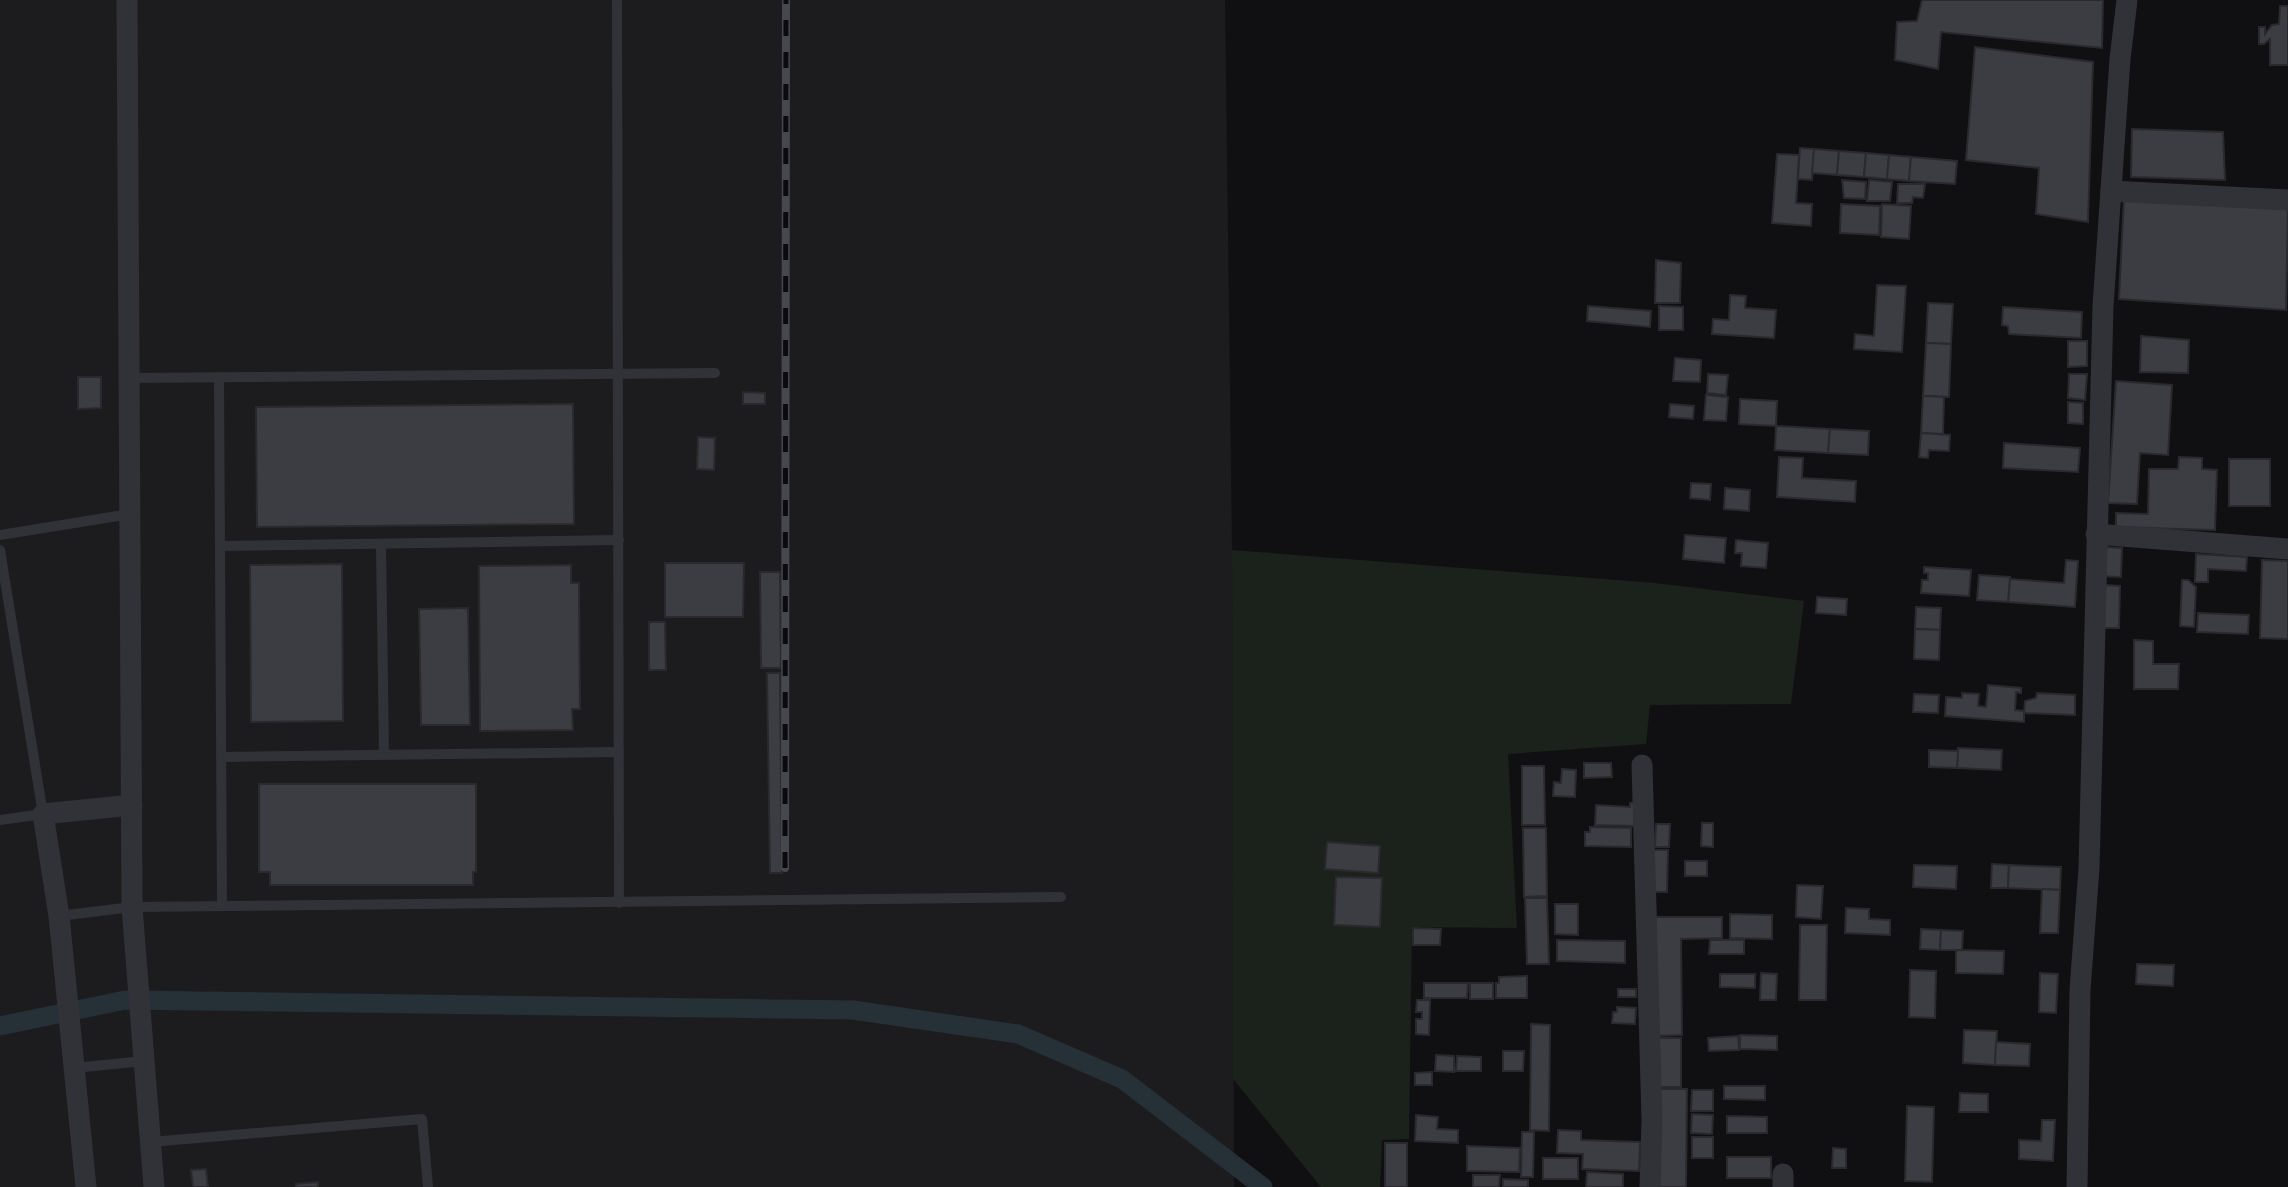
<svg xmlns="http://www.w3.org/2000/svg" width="2288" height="1187" viewBox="0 0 2288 1187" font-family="'Fira Sans Condensed',sans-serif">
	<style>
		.built { fill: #1c1c1f }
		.green { fill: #1a221b }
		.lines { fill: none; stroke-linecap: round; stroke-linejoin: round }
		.canal { stroke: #263037; stroke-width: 19 }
		.building { fill: #3c3d42; stroke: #2a2a2e; stroke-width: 2 }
		.lane { stroke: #313237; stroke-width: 10 }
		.street { stroke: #313237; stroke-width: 21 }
		.rail-casing { stroke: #46484e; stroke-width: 8 }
		.rail { stroke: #0b0b0d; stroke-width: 5; stroke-dasharray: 16; stroke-linecap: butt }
	</style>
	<rect width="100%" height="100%" fill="#101012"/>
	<!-- built -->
	<polygon class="built" points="0,0 1225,0 1232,550 1234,1187 0,1187"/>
	<!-- green -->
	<polygon class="green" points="1232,550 1655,583 1804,601 1791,704 1650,705 1646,744 1508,754 1517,928 1412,927 1409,1139 1382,1140 1380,1187 1321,1187 1233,1079"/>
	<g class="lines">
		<!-- canal -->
		<polyline class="canal" points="0,1026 125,1000 853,1010 1018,1034 1122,1079 1263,1187"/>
	</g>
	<!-- building -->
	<g class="building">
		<polygon points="1922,0 2103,0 2102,48 1941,32 1938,69 1895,60 1897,22 1917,21"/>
		<polygon points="2280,6 2288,6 2288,65 2270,65 2270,39 2264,44 2259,44 2259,27 2265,27 2265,34 2272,25 2279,24"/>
		<polygon points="1975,47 2093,62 2088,222 2036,214 2039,168 1966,160"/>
		<polygon points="2132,129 2223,132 2225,180 2131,177"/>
		<polygon points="1800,148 1814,149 1812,180 1798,179"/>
		<polygon points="1814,149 1839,151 1837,175 1812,173"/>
		<polygon points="1839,151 1866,153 1864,177 1837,175"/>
		<polygon points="1866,153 1889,155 1887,179 1864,177"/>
		<polygon points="1777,154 1799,155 1796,203 1812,204 1811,226 1772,223"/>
		<polygon points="1889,155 1911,157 1909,181 1887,179"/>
		<polygon points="1911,157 1957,161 1955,184 1909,181"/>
		<polygon points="1842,180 1866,182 1865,199 1844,198"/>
		<polygon points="1869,180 1892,182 1890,201 1867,201"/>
		<polygon points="1898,184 1925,184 1923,198 1913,197 1912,203 1897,203"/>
		<polygon points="2124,197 2288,205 2286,310 2119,299"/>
		<polygon points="1841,204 1880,206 1879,235 1840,233"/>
		<polygon points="1882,204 1911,206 1909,239 1881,237"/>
		<polygon points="1656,260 1681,263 1680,303 1655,303"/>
		<polygon points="1877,285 1906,286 1902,352 1854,349 1855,334 1874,336"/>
		<polygon points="1730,295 1746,296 1745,308 1776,310 1774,338 1712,334 1713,319 1729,320"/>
		<polygon points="1928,303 1953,304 1951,344 1926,343"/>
		<polygon points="1588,306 1651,311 1650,327 1587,321"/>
		<polygon points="1659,306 1683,307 1683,330 1659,330"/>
		<polygon points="2003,307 2082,312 2081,338 2009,334 2008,326 2002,325"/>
		<polygon points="2141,336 2189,340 2188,373 2140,372"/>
		<polygon points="2068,341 2087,341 2087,366 2068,367"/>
		<polygon points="1926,343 1951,344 1949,397 1923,396"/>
		<polygon points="1675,358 1701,360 1700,382 1673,381"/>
		<polygon points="1708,374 1728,375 1726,395 1707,393"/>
		<polygon points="2069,374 2087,374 2085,400 2068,398"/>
		<polygon points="78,377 101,377 101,408 78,409"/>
		<polygon points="2116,381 2172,385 2168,455 2140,453 2137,504 2108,503"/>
		<polygon points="743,392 765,393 765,404 743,404"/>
		<polygon points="1706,395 1728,397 1726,421 1704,420"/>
		<polygon points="1923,396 1944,397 1943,434 1921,433"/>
		<polygon points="1740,399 1777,401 1776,426 1739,424"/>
		<polygon points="2068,402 2083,403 2083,424 2068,423"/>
		<polygon points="573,404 574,524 257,527 256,407"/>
		<polygon points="1670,404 1694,406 1693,419 1669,417"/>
		<polygon points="1776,426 1830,429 1828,453 1775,450"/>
		<polygon points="1830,429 1869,431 1868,455 1828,453"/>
		<polygon points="1921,433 1950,435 1949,451 1929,450 1928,458 1919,457"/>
		<polygon points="698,437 715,438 714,470 697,469"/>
		<polygon points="2004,443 2080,448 2078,472 2003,468"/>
		<polygon points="1779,457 1803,458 1802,478 1856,481 1855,502 1777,497"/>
		<polygon points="2179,457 2202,458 2202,469 2217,470 2215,530 2116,527 2116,513 2148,514 2149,469 2178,469"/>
		<rect x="2229" y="459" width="41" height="47"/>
		<polygon points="1691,483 1711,484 1710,500 1690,498"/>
		<polygon points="1725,488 1750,490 1749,511 1724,509"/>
		<polygon points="1685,535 1726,538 1724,563 1683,559"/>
		<polygon points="1736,540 1768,543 1766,568 1741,566 1742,553 1735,553"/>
		<polygon points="2101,547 2122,548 2121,577 2100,576"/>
		<polygon points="2196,554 2247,557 2246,571 2208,569 2208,582 2195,582"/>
		<polygon points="2066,560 2078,561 2075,607 2008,602 2010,579 2064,583"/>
		<polygon points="2262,560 2288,561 2288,639 2260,638"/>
		<polygon points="665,563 744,563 743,617 665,617"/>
		<polygon points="342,564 343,721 251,722 250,565"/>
		<polygon points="571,565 571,583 579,583 580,709 572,709 573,730 480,731 479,566"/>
		<polygon points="1924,567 1971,570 1969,596 1921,593 1922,580 1928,580 1928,573 1924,573"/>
		<polygon points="760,572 780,572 781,668 761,668"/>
		<polygon points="1979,575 2010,577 2008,602 1977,600"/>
		<polygon points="2182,580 2188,580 2196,587 2194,627 2180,626"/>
		<polygon points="2106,585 2120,586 2119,628 2099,628"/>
		<polygon points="1817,597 1847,599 1846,615 1816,613"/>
		<polygon points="1916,607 1941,608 1940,630 1915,629"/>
		<polygon points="468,608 470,725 421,725 419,609"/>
		<polygon points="2198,613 2249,615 2248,634 2197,632"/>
		<polygon points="649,622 665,622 666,670 649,670"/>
		<polygon points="1915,629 1940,630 1939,660 1914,659"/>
		<polygon points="2134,640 2153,641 2153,664 2179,664 2178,689 2134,689"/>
		<polygon points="767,673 780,673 782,873 770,873"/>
		<polygon points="1988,685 2021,688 2021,693 2016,692 2015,710 2024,711 2024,722 1945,716 1946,697 1962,698 1962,693 1979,694 1978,706 1986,707"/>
		<polygon points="2037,693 2075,695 2075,715 2024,713 2025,701 2036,698"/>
		<polygon points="1914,694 1939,695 1938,713 1913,712"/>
		<polygon points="1958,748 2002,750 2001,770 1957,768"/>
		<polygon points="1929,750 1958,751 1957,768 1929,767"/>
		<polygon points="1584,763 1611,763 1612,777 1584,778"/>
		<polygon points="1522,766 1544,766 1545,825 1522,825"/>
		<polygon points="1562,769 1576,770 1575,797 1553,796 1554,782 1561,783"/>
		<polygon points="259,784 476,784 476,872 473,872 473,885 270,885 270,872 259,872"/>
		<polygon points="1630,803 1635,803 1634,826 1595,825 1596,805 1630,807"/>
		<polygon points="1702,823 1713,823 1713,847 1701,846"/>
		<polygon points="1656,824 1670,824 1669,847 1655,847"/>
		<polygon points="1590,827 1631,828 1631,847 1585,846 1585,832 1590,832"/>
		<polygon points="1523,828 1546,828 1547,896 1524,897"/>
		<polygon points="1327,842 1380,846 1378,873 1325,869"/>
		<polygon points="1654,850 1668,850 1667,892 1654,892"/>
		<rect x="1685" y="861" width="22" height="15"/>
		<polygon points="1992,864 2009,865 2008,888 1991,888"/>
		<polygon points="1914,865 1957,866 1956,889 1913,887"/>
		<polygon points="2009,865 2061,867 2060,890 2008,888"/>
		<polygon points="1336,877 1382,878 1380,927 1334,925"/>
		<polygon points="1797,885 1823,886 1821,919 1796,917"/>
		<polygon points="2042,889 2060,890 2058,933 2040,933"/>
		<polygon points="1525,898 1547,898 1549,964 1527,964"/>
		<polygon points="1555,904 1578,904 1578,935 1555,934"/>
		<polygon points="1846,908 1869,909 1869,919 1890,920 1890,935 1845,933"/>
		<polygon points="1730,914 1772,915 1772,939 1730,938"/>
		<polygon points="1654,917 1722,917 1722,938 1681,939 1682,1035 1655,1036"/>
		<polygon points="1800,925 1827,925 1826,1000 1799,1000"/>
		<polygon points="1413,928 1441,929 1440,945 1413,945"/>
		<polygon points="1921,929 1941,930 1940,950 1920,949"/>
		<polygon points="1941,930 1963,931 1962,950 1940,950"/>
		<polygon points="1557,940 1625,941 1625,963 1557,961"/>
		<polygon points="1710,940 1744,940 1744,954 1709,954"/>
		<polygon points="1956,950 2004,951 2003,974 1956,973"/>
		<polygon points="2137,964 2174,965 2173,986 2136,984"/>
		<polygon points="1910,970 1936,971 1935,1018 1909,1017"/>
		<polygon points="1761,973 1777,974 1776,1000 1760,1000"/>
		<polygon points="2040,973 2058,974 2056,1013 2039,1012"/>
		<polygon points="1720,974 1755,974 1755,988 1720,987"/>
		<polygon points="1527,976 1527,998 1496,998 1496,983 1499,983 1499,977"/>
		<polygon points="1424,983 1468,983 1467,998 1424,998"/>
		<rect x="1470" y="983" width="23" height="16"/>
		<rect x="1618" y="989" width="18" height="8"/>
		<polygon points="1417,1000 1430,1000 1429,1035 1416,1034 1416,1019 1422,1019 1422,1012 1416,1012"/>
		<polygon points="1617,1007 1636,1008 1635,1024 1612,1023 1613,1012 1617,1012"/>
		<polygon points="1531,1024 1550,1025 1549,1131 1530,1130"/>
		<polygon points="1964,1030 1997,1031 1995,1065 1963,1063"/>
		<polygon points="1740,1035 1777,1036 1777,1050 1740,1049"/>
		<polygon points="1738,1036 1739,1050 1709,1051 1708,1038"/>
		<polygon points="1654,1038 1681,1038 1681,1087 1655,1087"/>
		<polygon points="1996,1042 2030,1044 2029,1066 1995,1065"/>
		<polygon points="1503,1051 1524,1051 1523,1071 1503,1071"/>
		<polygon points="1436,1055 1454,1056 1454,1072 1435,1071"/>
		<polygon points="1457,1056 1481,1057 1481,1071 1456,1071"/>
		<polygon points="1432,1072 1432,1085 1415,1085 1415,1073"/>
		<polygon points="1724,1086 1765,1086 1765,1100 1724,1099"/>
		<polygon points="1660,1089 1687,1089 1686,1187 1658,1187"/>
		<polygon points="1692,1090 1713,1090 1713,1111 1691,1111"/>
		<polygon points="1960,1093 1988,1094 1988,1112 1959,1112"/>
		<polygon points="1907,1106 1934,1107 1932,1182 1905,1181"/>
		<polygon points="1692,1114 1713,1115 1712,1134 1691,1133"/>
		<polygon points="1416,1115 1438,1117 1437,1129 1458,1130 1458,1143 1415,1141"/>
		<polygon points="1727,1116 1767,1117 1767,1133 1727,1133"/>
		<polygon points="2042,1120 2055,1120 2053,1161 2019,1159 2019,1140 2041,1141"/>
		<polygon points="1558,1130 1581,1131 1581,1140 1640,1142 1639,1171 1582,1169 1583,1154 1557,1153"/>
		<polygon points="1522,1132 1534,1132 1533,1177 1521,1177"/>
		<rect x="1692" y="1137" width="21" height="21"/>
		<rect x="1385" y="1143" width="22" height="44"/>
		<polygon points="1467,1146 1520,1148 1519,1172 1467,1171"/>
		<polygon points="1833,1148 1846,1149 1846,1168 1832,1168"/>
		<rect x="1727" y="1157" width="44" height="21"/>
		<rect x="1543" y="1158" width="35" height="21"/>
		<polygon points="206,1169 208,1187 193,1187 191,1170"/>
		<polygon points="1587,1172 1623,1174 1623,1187 1586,1187"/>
		<polygon points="1473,1175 1500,1175 1499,1187 1473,1187"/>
		<polygon points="1503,1179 1528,1180 1528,1187 1503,1187"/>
		<polygon points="318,1182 318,1187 296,1187 296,1184"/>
	</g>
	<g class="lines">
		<!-- lane -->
		<g class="lane">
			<polyline points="617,0 619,903"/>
			<polyline points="219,377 222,906"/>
			<polyline points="129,378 715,373"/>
			<polyline points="0,535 130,514"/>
			<polyline points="381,544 384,755"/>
			<polyline points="220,546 619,540"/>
			<polyline points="0,550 43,814 0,820"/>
			<polyline points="221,757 619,752"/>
			<polyline points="59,916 132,907 1061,897"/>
			<polyline points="74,1068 144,1061"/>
			<polyline points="151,1142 422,1119 428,1187"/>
		</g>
		<!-- street -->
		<g class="street">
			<polyline points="127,0 132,907 154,1187"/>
			<polyline points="2111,191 2288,200"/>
			<polyline points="2096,534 2288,549"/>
			<polyline points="1642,765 1652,1120 1650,1187"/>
			<polyline points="86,1187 59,916 43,814 132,805"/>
			<polyline points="1783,1187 1783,1174"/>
			<polyline points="2077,1187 2080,990 2089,868 2103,306 2120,59 2127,0"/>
		</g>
		<!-- rail casing -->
		<g class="rail-casing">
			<polyline id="rail" points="785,868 786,0"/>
		</g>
		<!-- rail -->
		<use href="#rail" class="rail"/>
	</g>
</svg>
